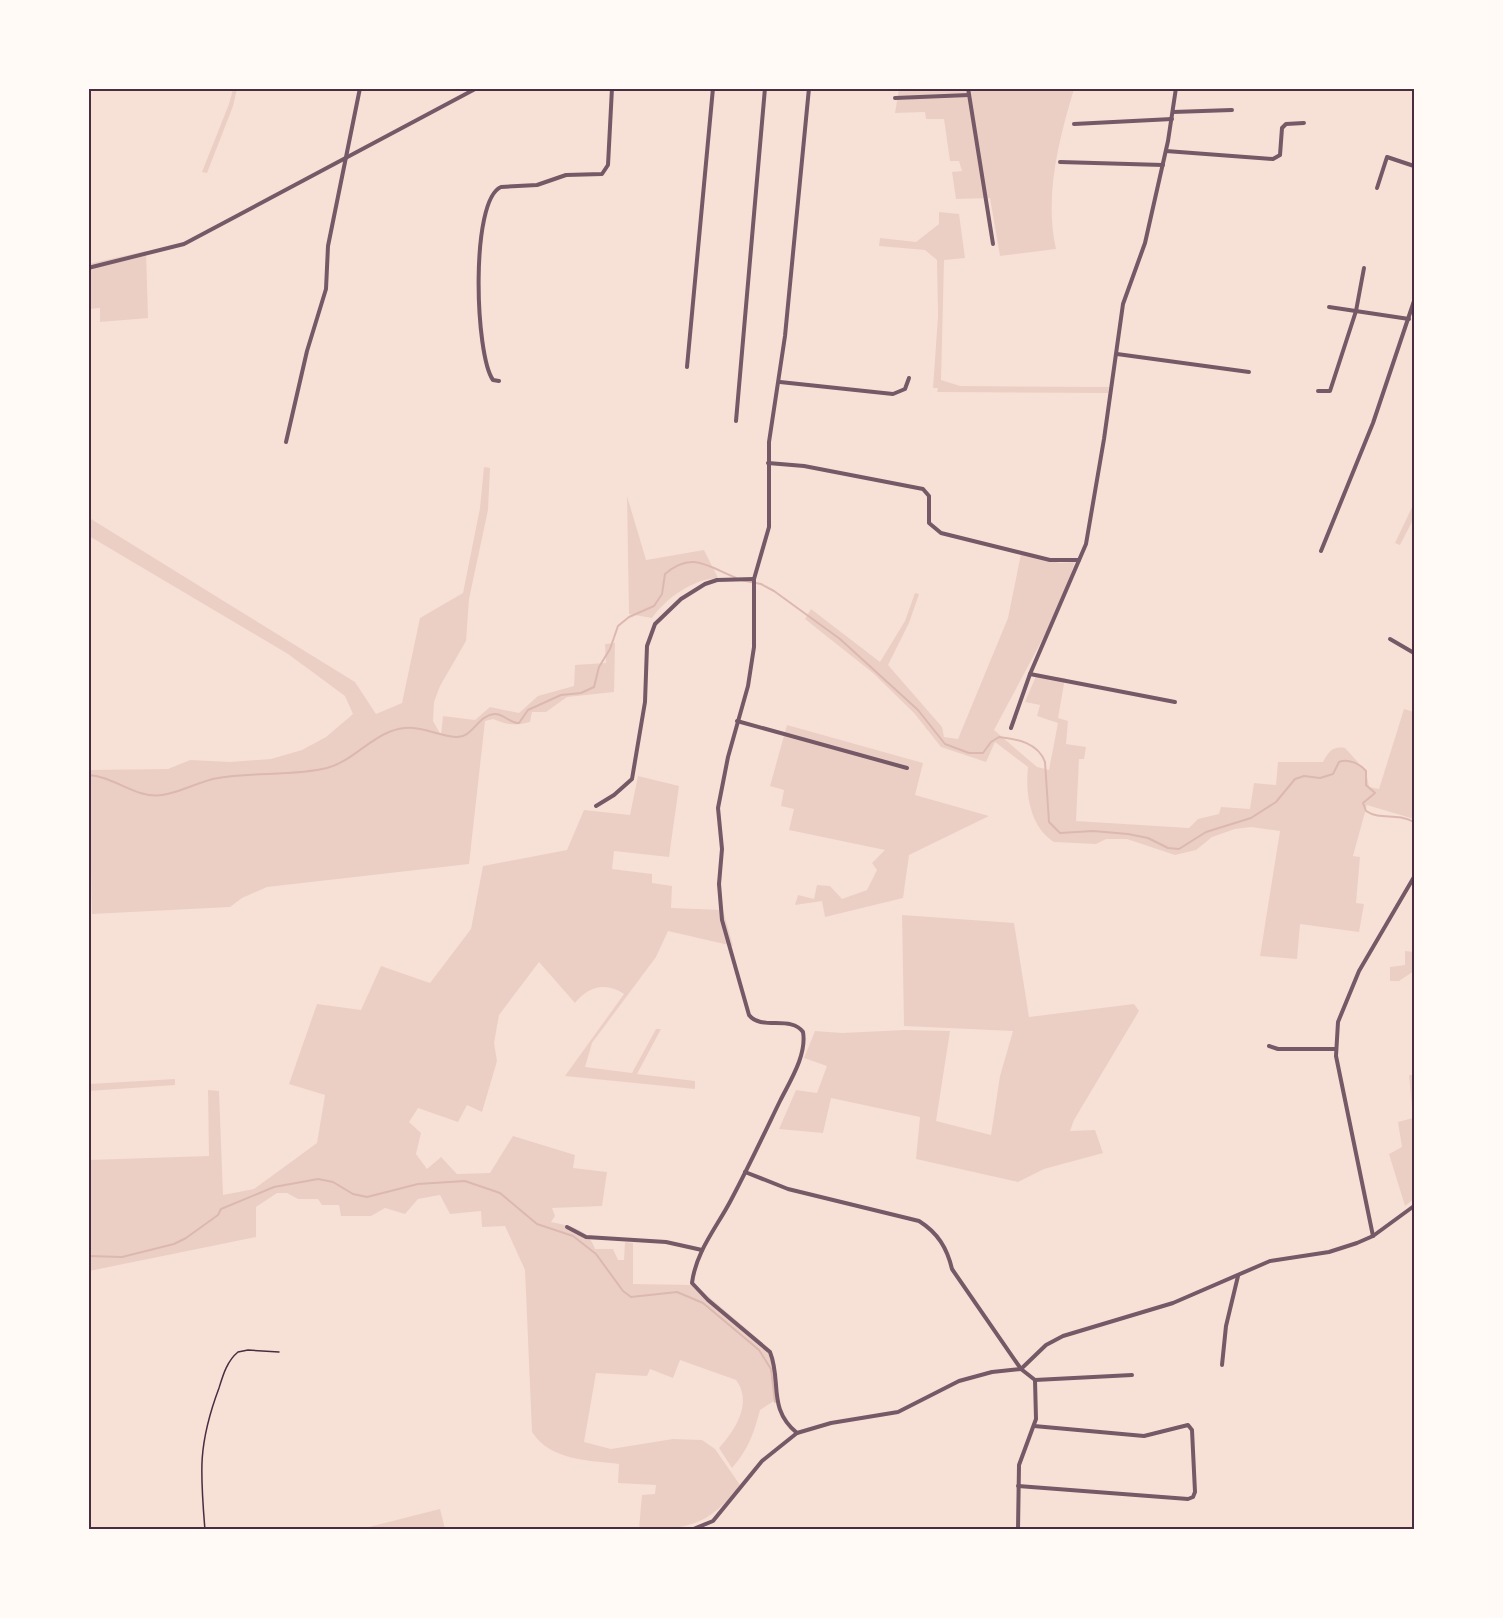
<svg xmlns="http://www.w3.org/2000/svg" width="1503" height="1618" viewBox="0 0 1503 1618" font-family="'Source Serif 4',serif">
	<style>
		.green { fill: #ebcfc5 }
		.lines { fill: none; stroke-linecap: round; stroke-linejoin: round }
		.stream { stroke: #dcb8b0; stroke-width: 2 }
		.path { stroke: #4a2c40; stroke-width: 1.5 }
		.minor { stroke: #755966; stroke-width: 4 }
		.neatline { fill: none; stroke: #4a2c40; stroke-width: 2 }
	</style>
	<rect width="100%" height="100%" fill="#f7e1d7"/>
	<!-- green -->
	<g class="green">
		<polygon points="233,89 237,89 233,106 207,173 202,172 229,104"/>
		<path d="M899 89H1074C1059 139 1044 196 1056 249L1000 256 990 198 956 199 952 172 962 171 959 161H950L944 119H926L925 112 895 113Z"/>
		<polygon points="939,212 959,214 965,258 944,260 941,380 960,386 1109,387 1108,393 937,392 938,388 933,388 938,316 937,260 925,250 879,246 880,238 916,242 939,224"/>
		<polygon points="146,251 148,318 100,322 100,308 89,309 88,264"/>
		<path d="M484 467 490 468 488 510 469 599 466 641 440 686 434 702 433 721 441 735 443 716 475 720 490 707 519 713 538 696 574 686 575 665 606 663 605 644 615 643 614 692 567 697 546 712H532L530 722C516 726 507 725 493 719L485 721 469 864 267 887 242 898 230 907 92 914 89 770 168 769 190 760 230 762 271 759 302 750 326 737 353 714 345 696 288 654 89 536 91 519 355 682 376 714 402 703 420 618 463 593 480 508Z"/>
		<path d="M627 496 646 560 704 550 718 578C693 579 666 598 652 618L629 614Z"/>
		<polygon points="1414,503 1414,518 1400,545 1395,543"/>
		<path d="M1021 554 1060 563 1075 562 1058 610 994 730 1037 767 1049 770 1058 723 1037 716 1040 705 1025 702 1036 676 1065 678 1058 718 1068 721 1066 744 1086 747 1084 759H1079L1076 821 1189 828 1198 819 1219 814 1221 807 1250 809 1254 783 1276 785 1278 762H1323C1329 751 1333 746 1345 748L1366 771 1369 787 1379 789 1404 709 1414 712V819L1367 805 1353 856 1360 857 1356 903 1364 904 1359 932 1300 924 1297 959 1260 956 1280 831 1251 827 1235 829 1212 837 1196 850 1175 855 1127 839H1106L1096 844 1054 842C1030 827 1025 793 1028 767L995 742 986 762 941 747 914 713 873 673 805 619 811 609 880 662 905 621 915 593 919 594 909 623 888 665 942 727 944 737 958 739 1008 618Z"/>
		<polygon points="787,725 923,763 915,795 989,816 909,855 903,898 825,917 822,901 795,905 798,895 814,899 817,885 830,886 842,899 867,890 877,870 872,863 885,850 789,830 794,809 781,806 784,790 770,786"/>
		<path d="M638 776 679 786 669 857 614 851 612 869 652 874V883L672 886 671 908 723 910 733 946 668 931 656 957 592 1043 585 1067 632 1073 656 1029H661L637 1074 695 1081V1089L565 1076 624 994C606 982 589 986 575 1003L539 962 499 1015 494 1043 497 1061 482 1112 467 1105 458 1122 418 1108 409 1122 421 1133 416 1154 427 1169 441 1157 457 1174 490 1173 513 1136 575 1155 573 1168 607 1172 602 1206 552 1208 555 1216 551 1222C570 1226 589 1229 595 1249H613L618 1260H624L625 1242 633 1243V1284L695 1285 771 1350 777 1399 760 1410C754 1433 748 1450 732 1468L719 1448C735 1430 753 1403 736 1380L680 1360 673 1378 650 1369 647 1376 596 1373 584 1442 611 1449 673 1439 702 1440 715 1449 740 1485C708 1526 690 1529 639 1529L642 1495 655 1494 656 1485 618 1483 619 1464C588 1460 551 1461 532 1432L525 1270 505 1226 482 1227 481 1211 450 1214 440 1195 418 1199 405 1214 385 1208 371 1216H341L339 1205H322L318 1199H298L287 1193H277L256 1207V1237L89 1271 88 1160 209 1156 208 1090 219 1091 223 1195 254 1189 317 1143 325 1095 289 1084 317 1004 361 1010 381 966 430 983 471 929 483 866 567 850 584 810 630 815Z"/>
		<polygon points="902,915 1014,923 1029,1017 1134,1004 1139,1011 1074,1120 1070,1131 1095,1130 1103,1153 1044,1169 1018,1182 916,1159 920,1117 831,1098 823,1133 779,1129 796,1090 817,1093 827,1066 804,1058 815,1031 842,1033 904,1030 950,1031 936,1121 991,1135 1000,1076 1013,1031 904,1026"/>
		<polygon points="1405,951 1414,952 1414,971 1399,981 1390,981 1390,967 1405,965"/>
		<polygon points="1409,1075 1414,1075 1414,1199 1405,1206 1389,1154 1402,1147 1398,1122 1413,1118"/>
		<polygon points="175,1079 175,1085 89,1091 89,1084"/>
		<polygon points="440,1509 445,1529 361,1529"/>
	</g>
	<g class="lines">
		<!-- stream -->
		<g class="stream">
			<path d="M741 580 761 584 774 591 840 639 918 710 945 744 969 753H983L991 742 999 737C1018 739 1038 743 1045 762L1049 822 1060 833 1093 831 1128 834 1148 838 1168 848 1179 849 1206 832 1251 818 1276 802 1295 779 1304 776 1320 778 1333 774 1339 762C1348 758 1360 764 1366 771V785L1375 793 1363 803 1366 811C1381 821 1396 812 1414 822"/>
			<path d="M88 775C114 776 136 799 162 795 180 793 199 781 218 778 251 772 296 776 327 768 350 762 367 741 389 732 417 721 431 735 456 737 473 738 477 716 494 714 503 713 509 723 519 723L528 710 561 695 581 693 594 687 599 667 610 649 618 626 629 617 654 606 662 594 665 574C692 551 707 566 736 578"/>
			<polyline points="88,1256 122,1257 174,1244 186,1238 218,1215 221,1209 274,1187 318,1179 333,1182 353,1194 367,1197 418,1184 465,1181 500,1193 537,1224 573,1236 596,1254 623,1291 631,1297 677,1292 703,1303 759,1350 771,1369 775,1402"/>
		</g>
		<!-- path -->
		<path class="path" d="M205 1530C200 1471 198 1444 219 1388 223 1375 227 1361 238 1352L248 1350 279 1352"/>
		<!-- minor -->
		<g class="minor">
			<polyline points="968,88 993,244"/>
			<polyline points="895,98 969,95"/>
			<polyline points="1173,112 1232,110"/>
			<polyline points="1074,124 1172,119"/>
			<polyline points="1166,151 1273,159 1280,155 1282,128 1286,124 1304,123"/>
			<polyline points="1060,162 1163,165"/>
			<polyline points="1377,188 1387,157 1414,166"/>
			<polyline points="88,268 184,244 477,88"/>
			<polyline points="1329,307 1409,319"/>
			<polyline points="1117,354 1249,372"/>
			<polyline points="687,367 713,88"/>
			<path d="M499 381 493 380C475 355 470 200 501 187L537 185 566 175 602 174 608 165 612 88"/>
			<polyline points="780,382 893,394 905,389 909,378"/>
			<polyline points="1318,391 1330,391 1356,311 1364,268"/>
			<polyline points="736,421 765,88"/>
			<polyline points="286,442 307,351 326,289 328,246 360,88"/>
			<polyline points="768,463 804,466 923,489 929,496 929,523 941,533 1050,560 1079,560"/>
			<polyline points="1321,551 1373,423 1414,301"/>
			<polyline points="1390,639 1414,653"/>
			<polyline points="1030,674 1175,702"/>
			<polyline points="737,721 907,768"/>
			<polyline points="1011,728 1030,674 1086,544 1104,439 1123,304 1145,243 1168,141 1176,88"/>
			<polyline points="596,806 614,795 632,779 645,702 647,646 655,624 681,599 705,584 717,580 754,579"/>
			<polyline points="1269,1046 1278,1049 1336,1049"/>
			<path d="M745 1172 788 1189 919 1221C938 1233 947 1248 952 1269L1021 1369 1035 1380 1036 1419 1019 1465 1018 1530"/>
			<polyline points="567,1227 586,1237 666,1242 702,1250"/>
			<polyline points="1373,1236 1336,1056 1338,1022 1359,971 1414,877"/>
			<polyline points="1222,1365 1226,1326 1238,1276"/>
			<polyline points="1035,1380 1132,1375"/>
			<path d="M797 1433C767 1408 782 1382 770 1352L708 1300 692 1283C696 1251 717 1227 731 1200 748 1168 764 1134 780 1101 790 1081 807 1055 803 1032 791 1015 761 1031 749 1015L722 920 719 884 722 849 718 808 728 757 748 686 754 647V579L769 527V442L785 336 809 88"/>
			<polyline points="1018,1486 1188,1499 1193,1497 1195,1492 1192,1430 1188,1425 1144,1436 1034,1426"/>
			<polyline points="691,1530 713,1521 762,1461 797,1433 831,1423 898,1412 959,1381 992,1372 1021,1369 1046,1345 1063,1336 1173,1303 1270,1261 1329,1252 1357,1243 1373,1236 1414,1206"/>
		</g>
	</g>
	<!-- border -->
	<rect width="1503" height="1618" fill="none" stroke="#fffaf5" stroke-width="180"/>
	<rect x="90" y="90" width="1323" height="1438" class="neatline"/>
</svg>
